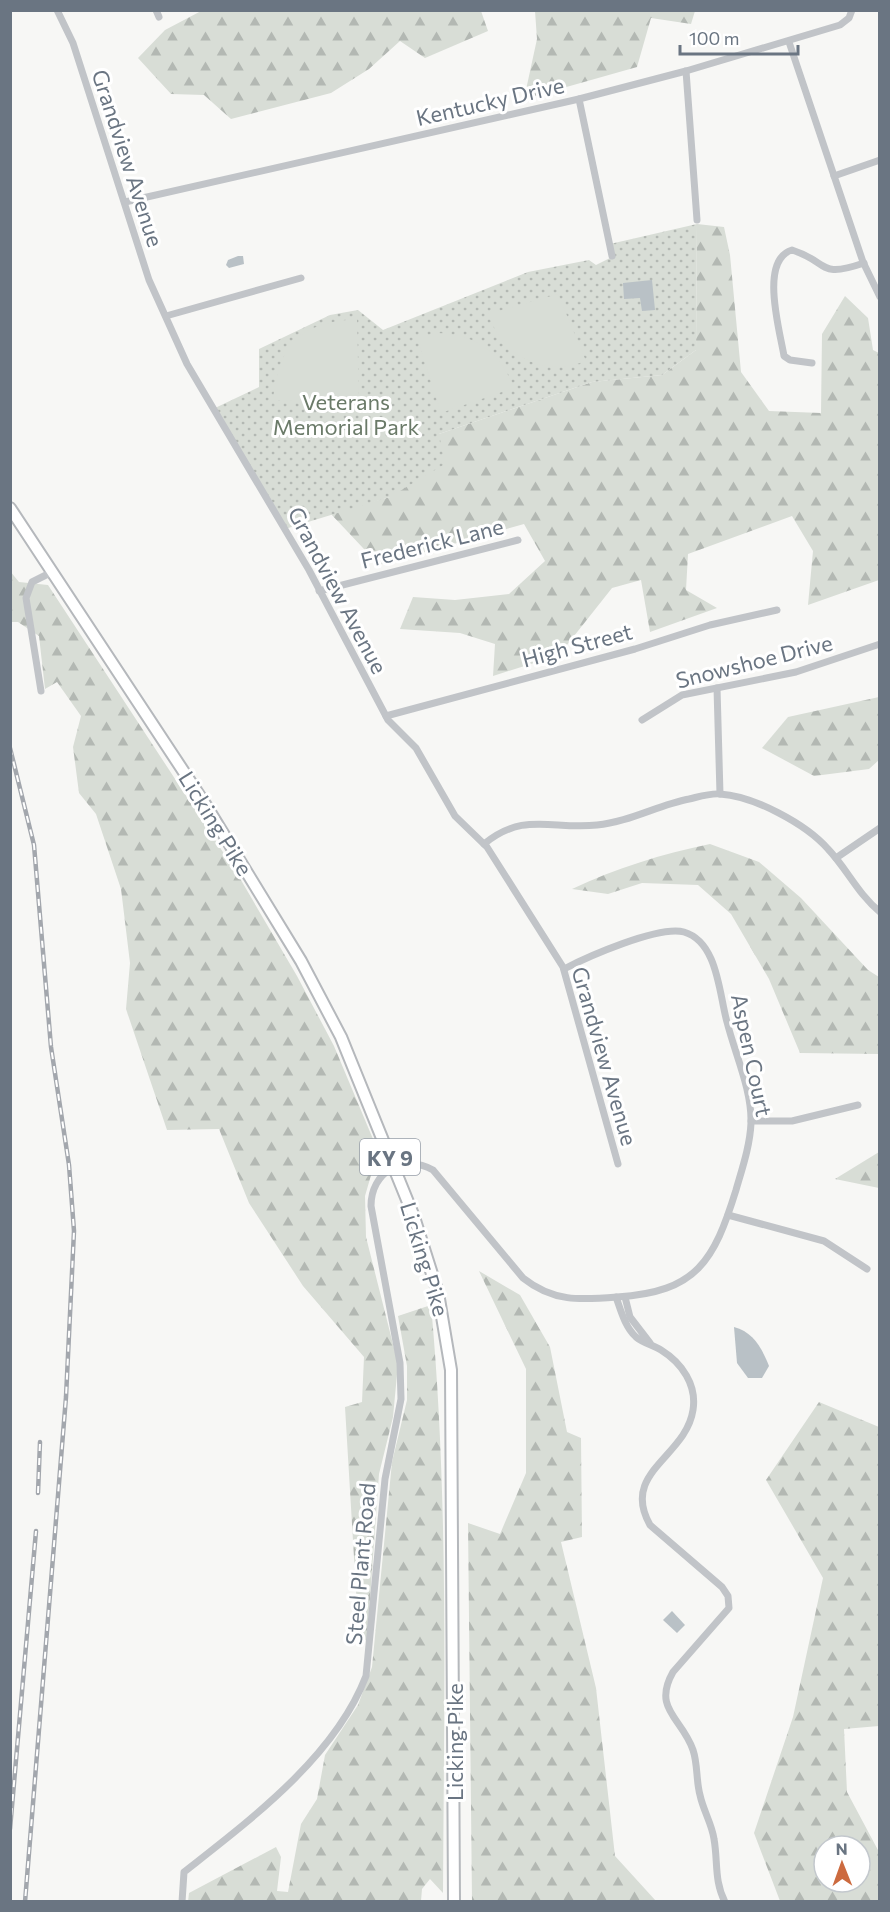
<svg xmlns="http://www.w3.org/2000/svg" width="890" height="1912" viewBox="0 0 890 1912" font-family="Commissioner,sans-serif">
	<style>
		.forest { fill: url(#forest-firs); fill-rule: evenodd }
		.park { fill: url(#park-dots) }
		.pitch { fill: #d8ddd6 }
		.water { fill: #b9c1c6 }
		.lines { fill: none; stroke-linecap: round; stroke-linejoin: round }
		.primary-casing { stroke: #b5b8bc; stroke-width: 14 }
		.street { stroke: #c1c4c8; stroke-width: 7 }
		.primary { stroke: #fff; stroke-width: 10 }
		.rail-casing { stroke: #a3a7ad; stroke-width: 4.5 }
		.rail { stroke: #fff; stroke-width: 2; stroke-dasharray: 7; stroke-linecap: butt }
		.labels { text-anchor: middle; dominant-baseline: central; stroke-width: 6; stroke-linejoin: round; paint-order: stroke }
		.shield { fill: #fff; stroke: #979ea8; stroke-width: 1.5 }
		.shield-label { font-size: 21px; font-weight: bold; fill: #6a7582 }
		.street-label { font-size: 22px; fill: #6a7582; stroke: #fff }
		.park-label { font-size: 22px; fill: #6a7a68; stroke: #fff }
	</style>
	<defs>
		<pattern id="forest-firs" width="22" height="20" patternUnits="userSpaceOnUse" patternTransform="scale(1.5)"><rect width="22" height="20" fill="#d8ddd6"/><path d="M5 1l3.5 6h-7zM16 11l3.5 6h-7z" fill="#b3b8b3"/></pattern>
		<pattern id="park-dots" width="8" height="8" patternUnits="userSpaceOnUse" patternTransform="scale(1.5)"><rect width="8" height="8" fill="#d8ddd6"/><path d="M2 2h.1M6 6h.1" fill="none" stroke="#b3b8b3" stroke-width="1.8" stroke-linecap="round"/></pattern>
	</defs>
	<rect width="100%" height="100%" fill="#f7f7f5"/>
	<!-- forest -->
	<g class="forest">
		<polygon points="203,10 481,11 488,31 425,58 400,41 369,69 331,93 231,119 204,95 171,94 138,58 165,30"/>
		<polygon points="535,11 535,10 695,11 691,24 651,18 637,67 524,99 537,39"/>
		<polygon points="697,224 724,227 730,255 741,372 769,411 821,413 822,334 845,296 868,318 873,350 879,353 879,580 808,605 813,551 792,516 688,554 686,590 717,608 650,632 641,580 612,588 559,655 493,676 495,644 460,633 400,629 413,597 455,600 509,594 545,561 524,524 379,565 330,513 390,497 390,435 439,434 592,382 662,375 696,350"/>
		<polygon points="10,571 19,582 48,585 238,875 297,976 334,1046 378,1151 365,1196 366,1237 398,1364 393,1417 379,1474 367,1640 359,1641 345,1407 362,1402 364,1357 303,1286 249,1203 219,1129 167,1130 126,1009 130,963 121,889 96,814 79,793 73,747 81,716 57,682 45,689 39,636 18,622 11,622"/>
		<polygon points="879,697 879,760 869,769 814,776 762,748 788,717"/>
		<path d="M710 844 759 862 801 898 868 970 879 977V1054L800 1053 769 979 731 914 698 885 642 883 608 894 572 889C616 868 662 854 710 844Z"/>
		<polygon points="879,1152 879,1188 835,1179"/>
		<polygon points="479,1271 520,1295 550,1347 567,1432 581,1438 582,1537 561,1542 596,1688 615,1856 656,1901 472,1901 468,1523 500,1534 526,1473 526,1369"/>
		<path d="M431 1305C449 1500 444 1698 443 1893L430 1879 422 1889 421 1901H414L188 1902 189 1893 276 1847 281 1857 277 1891 288 1892 301 1824 317 1799 325 1755 358 1705 372 1667 392 1462 407 1400V1366L398 1316Z"/>
		<path d="M819 1402 879 1427V1726L844 1729 847 1792 879 1852V1901H780L754 1833 793 1717 823 1578 766 1480ZM824 1846H860V1882H824Z"/>
	</g>
	<!-- park -->
	<polygon class="park" points="697,224 696,350 662,375 592,382 439,434 445,464 390,497 285,529 215,408 259,387 259,349 330,315 358,310 383,330 528,272 589,260 596,265 612,257 610,244"/>
	<!-- pitch -->
	<g class="pitch">
		<path d="M558 294 586 361C543 378 503 356 488 314Z"/>
		<path d="M357 319 359 404 273 400C279 342 300 323 357 319Z"/>
		<path d="M436 333C476 334 500 352 514 388L441 413 417 338Z"/>
	</g>
	<!-- water -->
	<g class="water">
		<polygon points="238,256 243,256 244,264 229,268 226,265 228,260"/>
		<polygon points="652,280 655,310 642,311 640,298 624,299 623,283"/>
		<path d="M734 1327C753 1332 762 1348 769 1366L762 1378H748L737 1363Z"/>
		<polygon points="672,1611 685,1625 677,1633 663,1620"/>
	</g>
	<g class="lines">
		<!-- primary casing -->
		<g class="primary-casing">
			<polyline id="primary" points="10,508 205,804 301,961 341,1037 414,1217 438,1293 451,1370 454,1902"/>
		</g>
		<!-- street -->
		<g class="street">
			<polyline points="57,10 73,43 149,280 187,364 309,570 388,720 416,748 455,816 487,847 563,967 618,1164"/>
			<polyline points="156,10 159,17"/>
			<polyline points="789,42 863,262 880,297"/>
			<polyline points="686,71 697,220"/>
			<polyline points="579,99 612,256"/>
			<polyline points="834,176 880,160"/>
			<polyline points="125,202 579,99 686,71 840,25 849,18 852,10"/>
			<polyline points="166,316 301,278"/>
			<path d="M812 363 790 360 784 356C780 331 759 260 792 250 830 262 817 279 864 263"/>
			<polyline points="319,591 518,540"/>
			<polyline points="717,688 720,794"/>
			<polyline points="41,691 26,598 32,582 52,572"/>
			<polyline points="386,716 635,649 710,625 777,610"/>
			<polyline points="642,720 682,695 796,672 880,644"/>
			<path d="M484 844C524 811 552 830 597 825 629 822 658 805 689 799 698 797 710 793 720 794 754 796 806 824 828 849 847 869 858 894 880 912"/>
			<polyline points="836,858 880,828"/>
			<polyline points="751,1121 792,1121 858,1105"/>
			<polyline points="728,1215 824,1241 867,1269"/>
			<path d="M616 1297C621 1311 625 1327 636 1337 643 1343 653 1345 661 1350 682 1363 697 1385 693 1410 686 1457 620 1472 650 1525L722 1587 728 1596 729 1608 673 1672C652 1709 682 1718 693 1750 698 1765 696 1781 700 1795 703 1810 712 1824 714 1839 718 1861 714 1881 725 1902"/>
			<polyline points="625,1297 630,1317 650,1343"/>
			<path d="M182 1902 184 1872C250 1820 335 1757 366 1676L385 1479 401 1399 400 1363 371 1206C371 1172 403 1153 433 1170L523 1278C553 1302 580 1300 617 1297 697 1292 714 1261 736 1190 742 1169 750 1146 751 1123 752 1090 735 1054 727 1022 719 994 718 942 684 932 659 925 587 957 564 969"/>
		</g>
		<!-- primary -->
		<use href="#primary" class="primary"/>
		<!-- rail casing -->
		<g class="rail-casing">
			<g id="rail">
				<polyline points="10,748 34,845 51,1047 69,1165 74,1231 66,1397 25,1902"/>
				<polyline points="38,1493 40,1442"/>
				<polyline points="10,1829 36,1531"/>
			</g>
		</g>
		<!-- rail -->
		<use href="#rail" class="rail"/>
	</g>
	<g class="labels">
		<!-- shield labels -->
		<rect class="shield" x="360" y="1139" width="60" height="36" rx="4.5"/>
		<g class="shield-label">
			<text x="390" y="1157">KY 9</text>
		</g>
		<!-- street labels -->
		<g class="street-label">
			<text transform="translate(490 101) rotate(-13)">Kentucky Drive</text>
			<text transform="translate(128 158) rotate(72)">Grandview Avenue</text>
			<text transform="translate(432 543) rotate(-14)">Frederick Lane</text>
			<text transform="translate(338 590) rotate(62)">Grandview Avenue</text>
			<text transform="translate(577 645) rotate(-15)">High Street</text>
			<text transform="translate(754 661) rotate(-14)">Snowshoe Drive</text>
			<text transform="translate(216 823) rotate(58)">Licking Pike</text>
			<text transform="translate(752 1055) rotate(78)">Aspen Court</text>
			<text transform="translate(605 1056) rotate(74)">Grandview Avenue</text>
			<text transform="translate(425 1259) rotate(73)">Licking Pike</text>
			<text transform="translate(360 1564) rotate(-85)">Steel Plant Road</text>
			<text transform="translate(454 1742) rotate(-90)">Licking Pike</text>
		</g>
		<!-- park labels -->
		<g class="park-label">
			<text x="346" y="401">Veterans<tspan x="346" dy="25">Memorial Park</tspan></text>
		</g>
	</g>
	<!-- border -->
	<rect width="890" height="1912" fill="none" stroke="#6a7582" stroke-width="24"/>
	<!-- north arrow -->
	<g transform="translate(842 1864) rotate(359)"><circle r="28" fill="#ffffff" stroke="#c3c8cd" stroke-width="1.5"/>
	<path d="M0-4.5L10 22L0 15L-10 22Z" fill="#cc6a3f"/>
	<text y="-9" font-size="16" font-weight="bold" text-anchor="middle" fill="#6a7582">N</text>
	</g>
	<!-- scale -->
	<path d="M680 45v9h118v-9" fill="none" stroke="#6a7582" stroke-width="3"/>
	<text x="689" y="45" font-size="18" fill="#6a7582" stroke="#ffffff" stroke-width="4.5" paint-order="stroke">100 m</text>
</svg>
